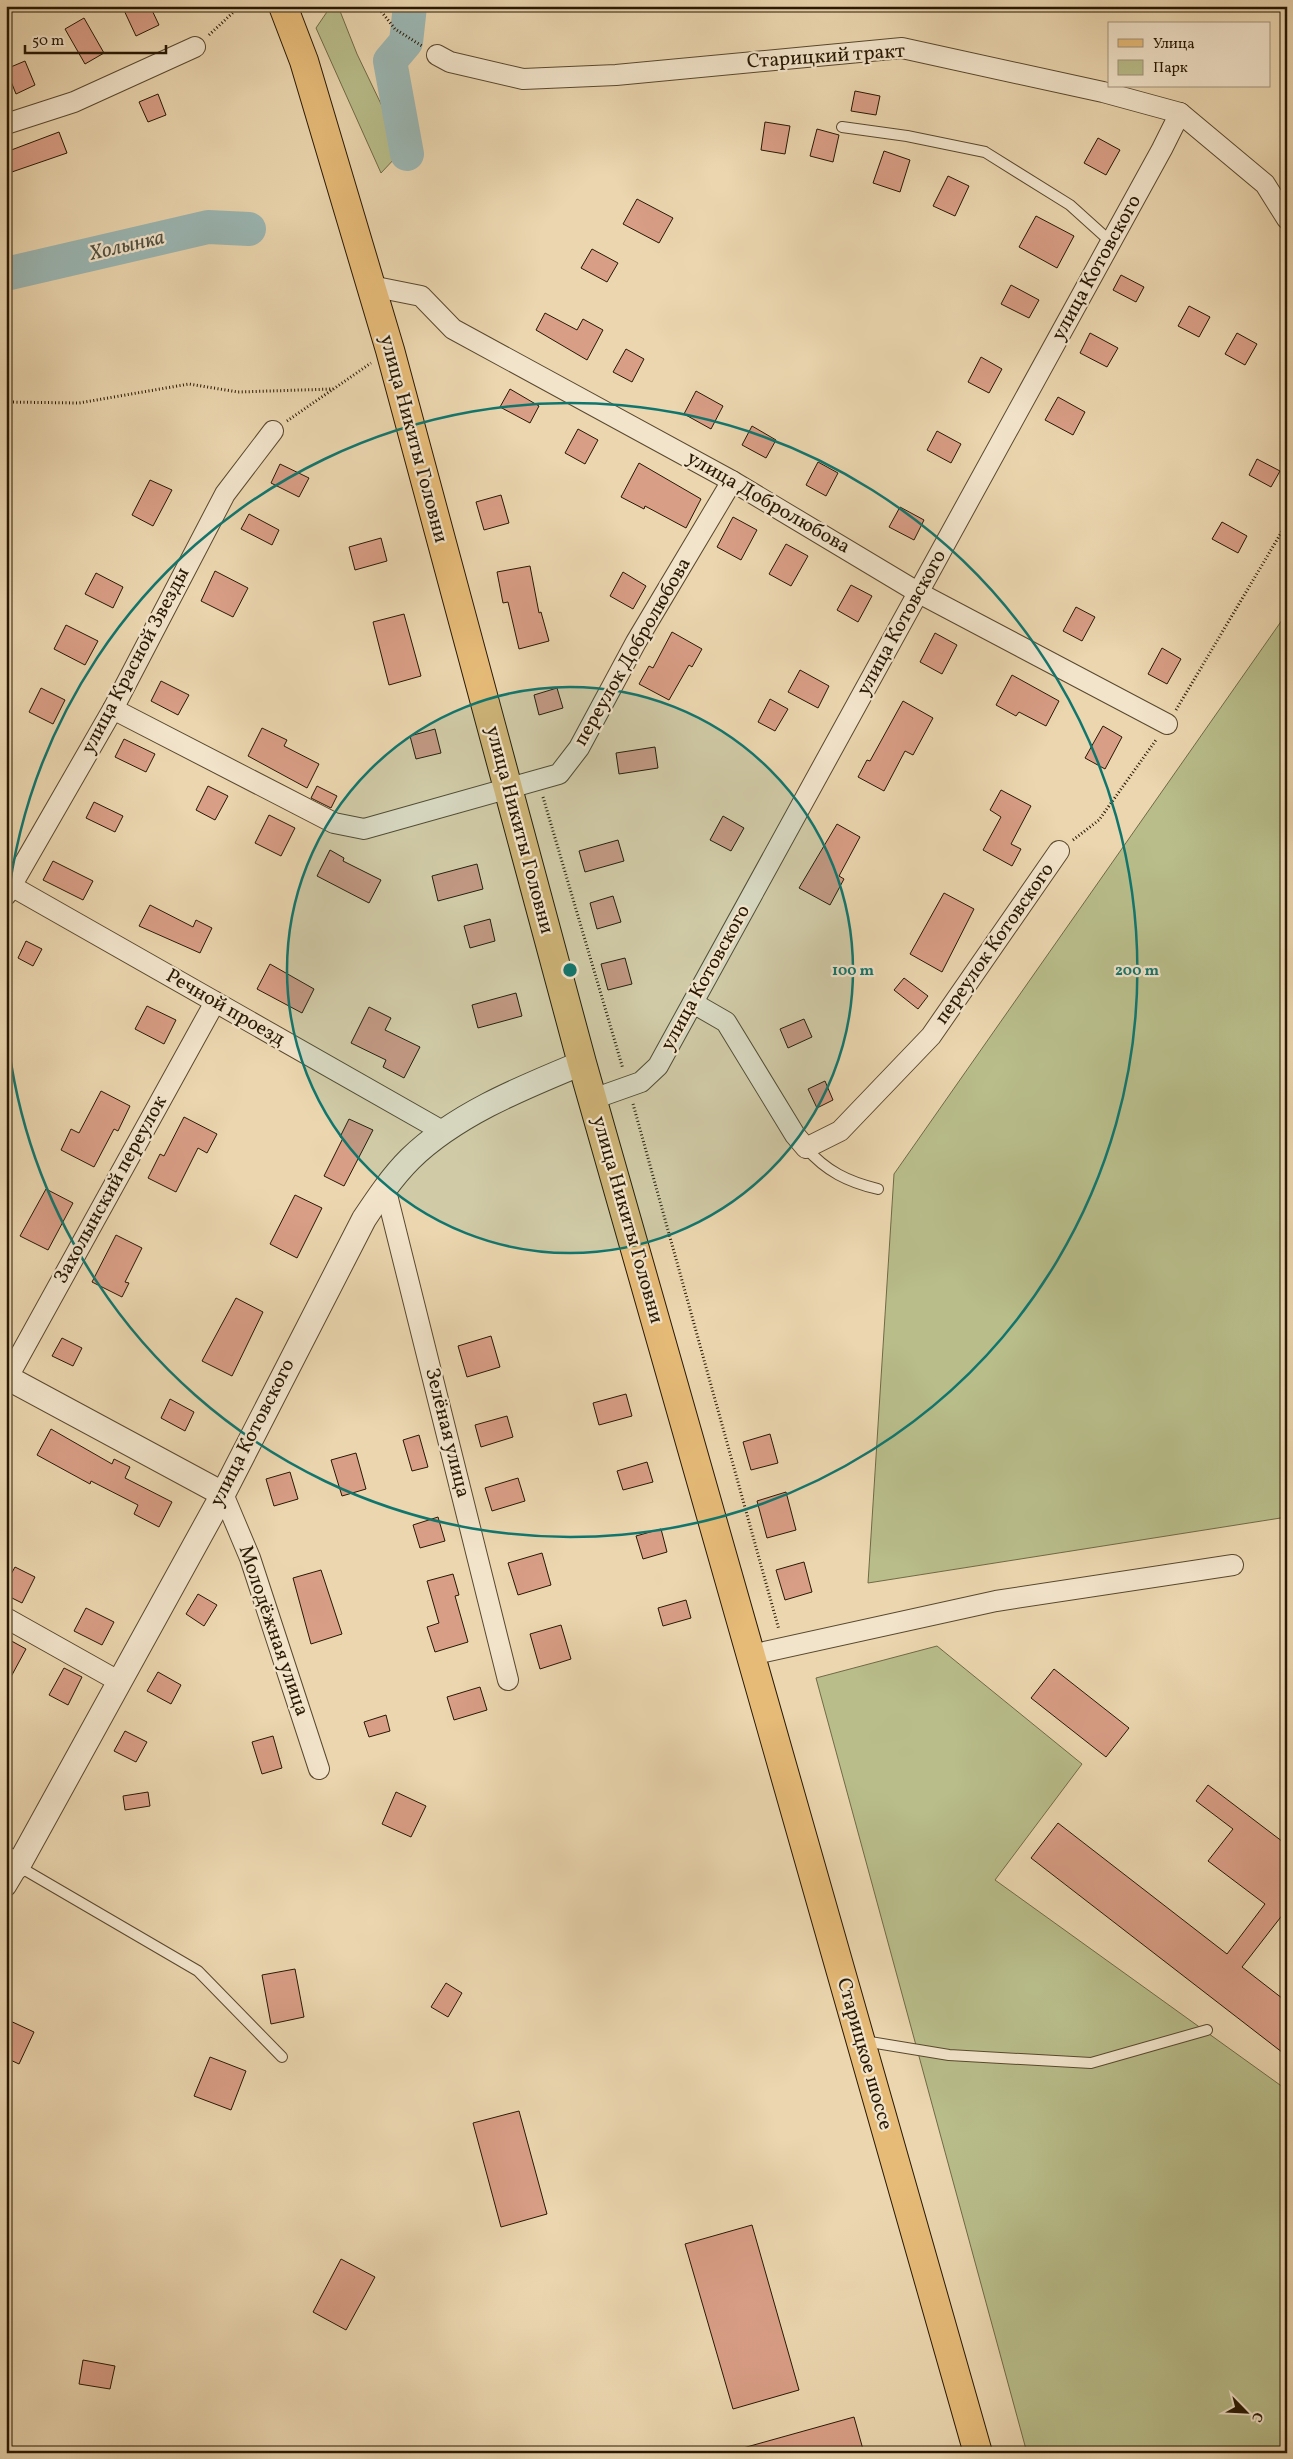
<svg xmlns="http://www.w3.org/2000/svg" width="1293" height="2459" viewBox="0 0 1293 2459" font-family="Vollkorn,serif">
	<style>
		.green { fill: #b8bd8a; stroke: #706a46 }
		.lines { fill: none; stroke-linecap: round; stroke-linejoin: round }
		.river { stroke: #9bb7b4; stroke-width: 34 }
		.building { fill: #d99e86; stroke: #281803 }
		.service-casing { stroke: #59482e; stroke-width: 12 }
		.minor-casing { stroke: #59482e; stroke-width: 22 }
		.tertiary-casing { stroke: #59482e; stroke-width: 26 }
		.primary-casing { stroke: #281803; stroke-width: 30 }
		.path { stroke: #281803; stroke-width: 3; stroke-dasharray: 1 2.5; stroke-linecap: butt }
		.service { stroke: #f2e4cb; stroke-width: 10 }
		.minor { stroke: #f2e4cb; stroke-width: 20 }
		.tertiary { stroke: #f2e4cb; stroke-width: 24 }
		.primary { stroke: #e6bb78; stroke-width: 28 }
		.ring { fill: none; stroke: #0f766e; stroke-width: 2.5 }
		.labels { text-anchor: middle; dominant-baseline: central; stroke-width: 4.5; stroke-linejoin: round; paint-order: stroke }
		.street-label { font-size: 20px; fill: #281803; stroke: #f2e4cb }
		.water-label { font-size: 21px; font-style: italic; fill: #505041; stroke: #f2e4cb }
		.centre { fill: #0f766e; stroke: #f2e4cb; stroke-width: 2.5 }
		.ring-label { font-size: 15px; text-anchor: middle; font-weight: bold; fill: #0f766e; stroke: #f2e4cb; stroke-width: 4.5; stroke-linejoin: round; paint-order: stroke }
	</style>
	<rect width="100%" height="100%" fill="#ebd6af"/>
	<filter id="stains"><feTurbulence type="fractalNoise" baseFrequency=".004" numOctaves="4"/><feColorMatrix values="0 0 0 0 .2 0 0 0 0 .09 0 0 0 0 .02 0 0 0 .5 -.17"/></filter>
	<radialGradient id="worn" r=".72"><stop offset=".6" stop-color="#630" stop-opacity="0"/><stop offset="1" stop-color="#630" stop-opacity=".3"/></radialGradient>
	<!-- green -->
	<g class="green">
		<polygon points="331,6 338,6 357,54 394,131 396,157 381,173 316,28"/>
		<polygon points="1287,613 1287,1517 868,1583 894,1174"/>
		<polygon points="937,1646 1082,1764 995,1880 1287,2090 1287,2453 1027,2453 816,1678"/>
	</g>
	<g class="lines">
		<!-- river -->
		<g class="river">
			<polyline points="407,154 390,61 406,42 410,6"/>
			<polyline points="6,274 208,227 249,229"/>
		</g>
	</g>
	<!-- building -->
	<g class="building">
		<polygon points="122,6 150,6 159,25 136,36"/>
		<polygon points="84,18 104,53 85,64 65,29"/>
		<polygon points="25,61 35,85 16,94 6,69"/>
		<polygon points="855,91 880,96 876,115 851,111"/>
		<polygon points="158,94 166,115 148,122 139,102"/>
		<polygon points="765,122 790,126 785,154 761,150"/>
		<polygon points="817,129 839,135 833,162 810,156"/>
		<polygon points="59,132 67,153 6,174 6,152"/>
		<polygon points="1098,138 1120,150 1106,175 1084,163"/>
		<polygon points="884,151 910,160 900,192 873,183"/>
		<polygon points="948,176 969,186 955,216 933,206"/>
		<polygon points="637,199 673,218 659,243 623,224"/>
		<polygon points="1036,216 1074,236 1057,268 1019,247"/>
		<polygon points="592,249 618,263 607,282 581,268"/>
		<polygon points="1121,275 1144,287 1136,302 1113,290"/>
		<polygon points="1011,285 1039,300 1029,318 1001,304"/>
		<polygon points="1189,306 1210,317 1199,337 1178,326"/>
		<polygon points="545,313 577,330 583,319 603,330 587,360 536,330"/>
		<polygon points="1090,333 1118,348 1107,367 1080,353"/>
		<polygon points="1237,333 1257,344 1245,365 1225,354"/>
		<polygon points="626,349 644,359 632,382 613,372"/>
		<polygon points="981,357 1002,369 989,393 968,382"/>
		<polygon points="510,389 539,406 530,423 500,407"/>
		<polygon points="696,391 723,406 711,429 684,414"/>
		<polygon points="1058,397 1085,412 1073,435 1045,420"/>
		<polygon points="752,426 776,440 766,458 742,445"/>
		<polygon points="578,429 598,440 585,464 565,453"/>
		<polygon points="937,431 961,444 951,463 927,450"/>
		<polygon points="1257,459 1280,471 1271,487 1249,475"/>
		<polygon points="818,462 838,473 826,496 806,485"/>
		<polygon points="639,463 701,499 686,528 645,506 644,509 621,497"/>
		<polygon points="280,464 309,478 299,497 271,483"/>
		<polygon points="150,480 172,490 153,526 132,515"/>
		<polygon points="501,495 509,523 484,530 476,502"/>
		<polygon points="900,507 924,520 914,540 889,527"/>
		<polygon points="249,514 279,530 272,545 241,529"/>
		<polygon points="733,517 757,530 741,560 717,547"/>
		<polygon points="1222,522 1247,536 1238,553 1212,539"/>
		<polygon points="381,538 387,561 355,570 349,547"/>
		<polygon points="786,544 808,556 791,586 769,574"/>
		<polygon points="530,566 539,613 541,612 549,641 519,649 508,602 503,603 497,572"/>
		<polygon points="215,571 248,588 233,617 201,601"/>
		<polygon points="623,572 646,586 633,609 610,596"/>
		<polygon points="96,573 123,587 113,608 85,594"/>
		<polygon points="851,585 872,596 858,622 837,610"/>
		<polygon points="1076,607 1095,617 1082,641 1063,631"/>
		<polygon points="404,614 421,676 389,685 373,622"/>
		<polygon points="66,625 98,641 85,665 54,649"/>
		<polygon points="672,632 702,649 692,667 689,665 669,700 639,684 649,666 653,668"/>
		<polygon points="935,633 957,645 942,674 920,662"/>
		<polygon points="1162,648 1181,659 1167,684 1148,674"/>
		<polygon points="800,670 829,686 818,708 788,692"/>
		<polygon points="1012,675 1059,701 1046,726 1019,712 1016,716 996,705"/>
		<polygon points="161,681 189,695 178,715 151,701"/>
		<polygon points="41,688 65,700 53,724 29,712"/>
		<polygon points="557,688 563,708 539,715 534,695"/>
		<polygon points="770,699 788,709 775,731 758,722"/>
		<polygon points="903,701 933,718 913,755 905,751 884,791 858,777 867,760 870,761"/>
		<polygon points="1103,726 1122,737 1105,769 1085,758"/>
		<polygon points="262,728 287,740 284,746 319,764 307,788 248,756"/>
		<polygon points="435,729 441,753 416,759 410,736"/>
		<polygon points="124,739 155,754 146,772 115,757"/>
		<polygon points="655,747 658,768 619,774 616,753"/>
		<polygon points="208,786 228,796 215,820 196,810"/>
		<polygon points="317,786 337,796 331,808 311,798"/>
		<polygon points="1001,790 1031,806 1011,844 1021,849 1012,866 983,850 1001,817 990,810"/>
		<polygon points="94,802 123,816 115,832 86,818"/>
		<polygon points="269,815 295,828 281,856 255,843"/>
		<polygon points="723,816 744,828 731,851 710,840"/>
		<polygon points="837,824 860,837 839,876 844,879 830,905 799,888"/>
		<polygon points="618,840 624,861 585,872 579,851"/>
		<polygon points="330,850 344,858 343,861 381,880 369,903 317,876"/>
		<polygon points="53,861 93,881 83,900 43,880"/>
		<polygon points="477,864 483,889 438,901 432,876"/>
		<polygon points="944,893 974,909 942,972 910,954"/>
		<polygon points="613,896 621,922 597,929 590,903"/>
		<polygon points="150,905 193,927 196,920 212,928 200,953 139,926"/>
		<polygon points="490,919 495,941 470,948 464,926"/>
		<polygon points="26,941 42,949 33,966 18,958"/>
		<polygon points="625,958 632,984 608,990 601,964"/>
		<polygon points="270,964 314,989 302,1013 257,989"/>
		<polygon points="904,978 928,996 918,1009 894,990"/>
		<polygon points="516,993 522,1016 478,1028 472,1005"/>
		<polygon points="147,1006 176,1020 164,1044 135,1029"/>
		<polygon points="369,1007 391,1018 385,1030 420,1047 404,1078 383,1067 386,1060 351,1043"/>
		<polygon points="804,1019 812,1037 788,1048 780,1029"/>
		<polygon points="825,1081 833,1100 817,1108 808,1089"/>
		<polygon points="101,1091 130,1106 118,1131 114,1129 94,1167 61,1150 71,1129 79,1133"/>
		<polygon points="184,1117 217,1134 207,1153 198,1148 176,1192 148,1178 160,1154 164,1156"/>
		<polygon points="349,1119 373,1130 344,1186 324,1176 343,1138 340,1137"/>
		<polygon points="46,1189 73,1203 48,1250 20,1236"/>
		<polygon points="295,1195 322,1208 297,1258 270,1244"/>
		<polygon points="116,1235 142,1248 125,1282 129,1283 122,1297 92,1282"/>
		<polygon points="236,1298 263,1312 232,1376 202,1361"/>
		<polygon points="491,1336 500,1367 467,1377 458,1346"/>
		<polygon points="62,1338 82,1348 73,1366 52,1356"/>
		<polygon points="626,1394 632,1416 599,1425 593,1403"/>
		<polygon points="170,1399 194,1412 185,1431 161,1418"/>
		<polygon points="507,1416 513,1437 481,1447 475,1425"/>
		<polygon points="51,1429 112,1464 114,1459 130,1467 125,1478 172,1502 159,1527 134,1514 138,1505 91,1481 90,1484 37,1455"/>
		<polygon points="770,1434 778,1463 751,1470 743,1442"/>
		<polygon points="419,1435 428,1467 412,1471 403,1440"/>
		<polygon points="356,1453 366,1489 342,1496 331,1460"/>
		<polygon points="647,1462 653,1482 623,1490 617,1471"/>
		<polygon points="290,1472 298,1499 274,1506 266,1479"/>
		<polygon points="518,1478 525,1501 492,1511 485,1488"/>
		<polygon points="786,1492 796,1530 767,1538 757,1501"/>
		<polygon points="438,1517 445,1541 420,1548 413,1525"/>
		<polygon points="661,1529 667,1552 643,1559 636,1536"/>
		<polygon points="542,1553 551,1585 518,1595 508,1563"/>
		<polygon points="804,1562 812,1592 785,1600 776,1570"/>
		<polygon points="15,1567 35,1577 22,1603 6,1595 6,1583"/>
		<polygon points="321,1570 342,1634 311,1644 293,1578"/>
		<polygon points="453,1574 459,1595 455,1596 468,1642 435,1652 427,1627 439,1623 427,1581"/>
		<polygon points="198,1594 217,1605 204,1626 186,1614"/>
		<polygon points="686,1600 691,1618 663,1626 658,1608"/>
		<polygon points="86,1608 114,1622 102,1645 74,1631"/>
		<polygon points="561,1625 571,1659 540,1669 530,1634"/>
		<polygon points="6,1638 26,1649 6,1686"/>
		<polygon points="64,1668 82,1677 68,1705 49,1695"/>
		<polygon points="1054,1669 1129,1728 1106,1757 1031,1698"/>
		<polygon points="158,1672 181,1685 171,1704 147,1691"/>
		<polygon points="480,1687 487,1710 454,1720 447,1697"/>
		<polygon points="386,1715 390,1731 369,1737 364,1722"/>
		<polygon points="125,1731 147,1742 136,1762 114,1751"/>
		<polygon points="273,1736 282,1768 262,1774 252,1742"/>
		<polygon points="1208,1785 1287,1845 1287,1909 1242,1967 1287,2002 1287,2056 1031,1858 1058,1823 1227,1954 1265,1904 1208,1861 1233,1829 1196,1801"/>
		<polygon points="148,1792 150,1806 125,1810 123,1796"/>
		<polygon points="396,1792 426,1806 411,1837 382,1824"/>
		<polygon points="295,1969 304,2017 271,2024 262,1975"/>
		<polygon points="446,1983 462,1993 448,2017 431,2007"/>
		<polygon points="6,2019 34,2032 19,2064 6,2058"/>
		<polygon points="210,2057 246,2071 231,2110 194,2096"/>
		<polygon points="519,2111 547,2214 501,2227 473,2123"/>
		<polygon points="752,2225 799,2390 733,2409 685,2244"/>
		<polygon points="341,2259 375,2277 346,2330 313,2312"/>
		<polygon points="83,2360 115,2366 110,2389 79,2384"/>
		<polygon points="854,2417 864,2453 744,2453 743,2448"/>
	</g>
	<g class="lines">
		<!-- service casing -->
		<g class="service-casing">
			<g id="service">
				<polyline points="842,127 907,136 985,152 1070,205 1111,242"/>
				<path d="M806 1148C826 1171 848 1182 878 1189"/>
				<polyline points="18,1866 198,1971 282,2057"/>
				<polyline points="864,2041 949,2055 1091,2063 1207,2030"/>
			</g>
		</g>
		<!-- minor casing -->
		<g class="minor-casing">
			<g id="minor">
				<polyline points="437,55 450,62 523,79 616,75 902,48 1103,92 1180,113 1265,184 1287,219"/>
				<polyline points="6,124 74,102 195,47"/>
				<polyline points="371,286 421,296 453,329 732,481 919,593 1167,724"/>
				<polyline points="113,709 334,823 364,829 559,774 579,748 636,642 732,481"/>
				<polyline points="6,883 444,1132"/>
				<polyline points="6,895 113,709 225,494 273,431"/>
				<polyline points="693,1003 726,1022 795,1135 806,1148 840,1131 931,1036 1059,851"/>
				<polyline points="593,1099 641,1082 658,1066 1162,149 1180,113"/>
				<polyline points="385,1187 508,1680"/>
				<polyline points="8,1377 215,1002"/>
				<polyline points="223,1494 250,1558 319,1769"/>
				<polyline points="6,1618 120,1682"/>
				<polyline points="751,1655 996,1601 1233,1565"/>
				<polyline points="6,1886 18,1866"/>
			</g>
		</g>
		<!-- tertiary casing -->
		<g class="tertiary-casing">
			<g id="tertiary">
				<polyline points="6,1377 223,1494"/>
				<path d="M6 1859 18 1866 223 1494 364 1219C378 1198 392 1177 410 1159 456 1114 524 1087 582 1063"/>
			</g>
		</g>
		<!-- primary casing -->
		<g class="primary-casing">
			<polyline id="primary" points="283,6 304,61 390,350 582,1063 978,2453"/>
		</g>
		<!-- path -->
		<g class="path">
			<polyline points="377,6 395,29 422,46"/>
			<polyline points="209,35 240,6"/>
			<polyline points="6,402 79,403 189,384 238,392 333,389"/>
			<polyline points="287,421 371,363"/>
			<polyline points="1176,710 1287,523"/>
			<polyline points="543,797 623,1069"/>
			<polyline points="1073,840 1099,820 1156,740"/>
			<polyline points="633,1104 779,1630"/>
		</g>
		<!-- service -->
		<use href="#service" class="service"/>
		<!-- minor -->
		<use href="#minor" class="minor"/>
		<!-- tertiary -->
		<use href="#tertiary" class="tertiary"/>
		<!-- primary -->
		<use href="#primary" class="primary"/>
	</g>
	<!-- distance rings -->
	<circle cx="570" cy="970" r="283" fill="#0f766e" fill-opacity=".12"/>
	<g class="ring">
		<circle cx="570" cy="970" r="283"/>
		<path d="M7 906A567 567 0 1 1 7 1034"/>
	</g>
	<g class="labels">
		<!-- street labels -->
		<g class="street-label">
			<text transform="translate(826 57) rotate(-4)">Старицкий тракт</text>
			<text transform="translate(1097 268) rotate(-61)">улица Котовского</text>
			<text transform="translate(413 439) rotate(75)">улица Никиты Головни</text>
			<text transform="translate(768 503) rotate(30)">улица Добролюбова</text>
			<text transform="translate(902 623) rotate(-61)">улица Котовского</text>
			<text transform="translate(633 652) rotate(-60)">переулок Добролюбова</text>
			<text transform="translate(136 661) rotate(-62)">улица Красной Звезды</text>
			<text transform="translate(519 830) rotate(75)">улица Никиты Головни</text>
			<text transform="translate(995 944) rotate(-55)">переулок Котовского</text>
			<text transform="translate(706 978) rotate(-61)">улица Котовского</text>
			<text transform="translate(225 1008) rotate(30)">Речной проезд</text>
			<text transform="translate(111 1190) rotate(-61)">Захолынский переулок</text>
			<text transform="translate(627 1220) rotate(74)">улица Никиты Головни</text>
			<text transform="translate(253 1433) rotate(-63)">улица Котовского</text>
			<text transform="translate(447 1433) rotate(76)">Зелёная улица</text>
			<text transform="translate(273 1631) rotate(71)">Молодёжная улица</text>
			<text transform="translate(864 2054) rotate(74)">Старицкое шоссе</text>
		</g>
		<!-- water labels -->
		<g class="water-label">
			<text transform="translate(127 246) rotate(-13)">Холынка</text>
		</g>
	</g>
	<circle cx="570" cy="970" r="8" class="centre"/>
	<g class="ring-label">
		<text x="853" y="975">100 m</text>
		<text x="1137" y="975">200 m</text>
	</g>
	<!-- margin -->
	<rect width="1293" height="2459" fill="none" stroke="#ebd6af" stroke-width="25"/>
	<rect x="8" y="8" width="1278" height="2444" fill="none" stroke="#281803" stroke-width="2.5"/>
	<rect x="12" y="12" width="1268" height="2434" fill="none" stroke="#281803"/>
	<!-- legend -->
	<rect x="1108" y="22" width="162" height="65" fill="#f2e4cb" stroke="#a1927b"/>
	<rect x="1118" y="39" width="25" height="8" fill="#e6bb78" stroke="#a1927b"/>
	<text x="1153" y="48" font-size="15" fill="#281803">Улица</text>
	<rect x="1118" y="60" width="25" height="15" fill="#b8bd8a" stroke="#a1927b"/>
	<text x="1153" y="72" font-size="15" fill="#281803">Парк</text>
	<!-- north arrow -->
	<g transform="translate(1246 2412) rotate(114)" stroke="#f2e4cb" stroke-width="4" paint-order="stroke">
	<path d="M0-4L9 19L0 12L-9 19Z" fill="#281803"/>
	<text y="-8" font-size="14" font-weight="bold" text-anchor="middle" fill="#281803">С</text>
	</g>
	<!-- scale -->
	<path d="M25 45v8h141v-8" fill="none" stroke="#281803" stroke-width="2.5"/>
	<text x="32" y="45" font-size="15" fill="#281803" stroke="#f2e4cb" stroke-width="4" paint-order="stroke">50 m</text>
	<rect width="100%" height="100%" filter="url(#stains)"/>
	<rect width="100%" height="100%" fill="url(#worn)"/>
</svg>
